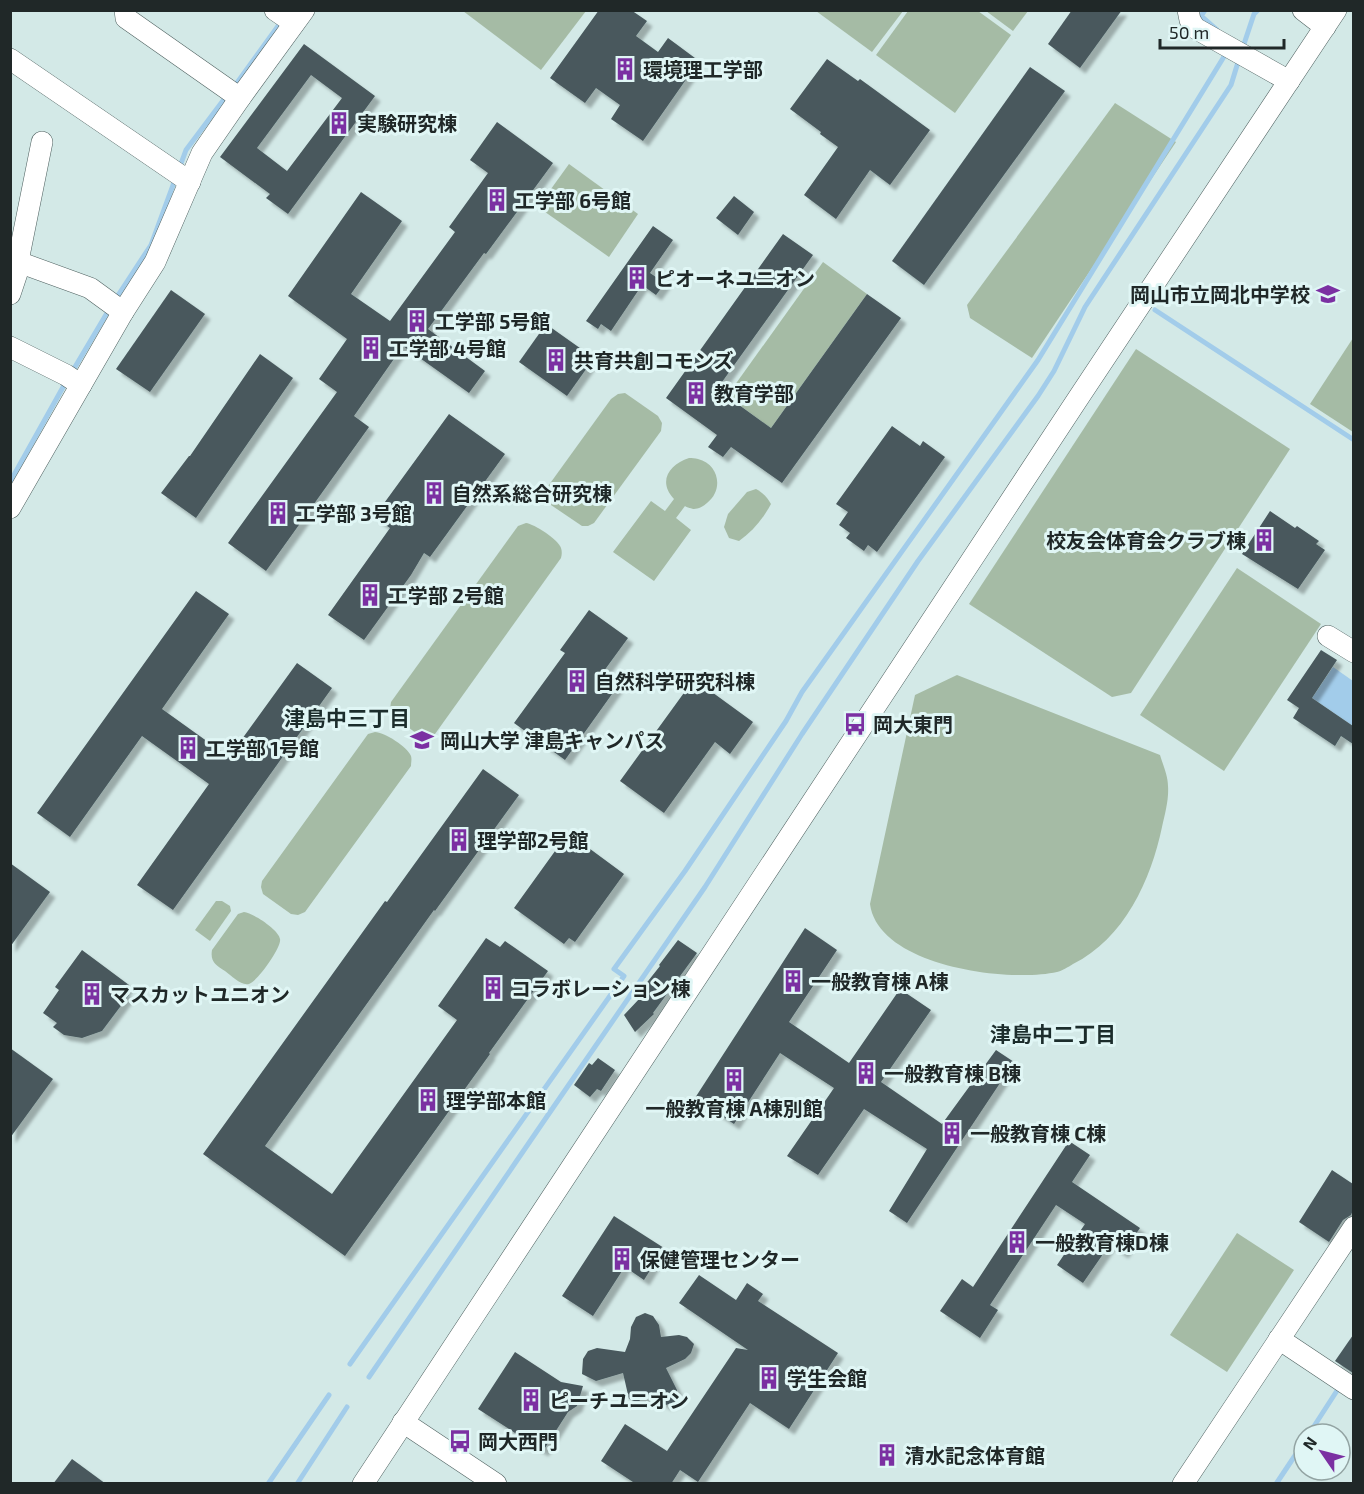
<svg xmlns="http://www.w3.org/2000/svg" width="1364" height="1494" viewBox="0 0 1364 1494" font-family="'Exo 2','Noto Sans JP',sans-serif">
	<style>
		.green { fill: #a5bba5 }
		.water { fill: #a2ccea }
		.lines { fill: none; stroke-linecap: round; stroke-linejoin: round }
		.stream { stroke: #a2ccea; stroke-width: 5 }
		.building { fill: #48595d; fill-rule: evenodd; filter: url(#shadow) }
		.minor-casing { stroke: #4f6160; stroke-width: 22 }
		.minor { stroke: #fff; stroke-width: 21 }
		.labels { text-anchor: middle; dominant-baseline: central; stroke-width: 6; stroke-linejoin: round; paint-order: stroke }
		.poi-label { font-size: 20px; font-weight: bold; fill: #202828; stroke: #e0f6f5; text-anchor: start }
		.neighbourhood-label { font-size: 21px; font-weight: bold; fill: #1c2d2c; stroke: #e0f6f5 }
	</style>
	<defs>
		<filter id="shadow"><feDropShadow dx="5.5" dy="5.5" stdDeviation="1.5" flood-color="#0004"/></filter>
	</defs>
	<rect width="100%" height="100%" fill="#d3e9e7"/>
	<!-- green -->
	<g class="green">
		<polygon points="463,11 586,11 541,70"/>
		<polygon points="816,11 903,11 872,52"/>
		<polygon points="908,11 978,11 1011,35 955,113 876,55"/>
		<polygon points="986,11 1028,11 1013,31"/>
		<polygon points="1115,103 1176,142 1032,358 970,318 967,305"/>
		<polygon points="569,164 638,214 609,257 538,207"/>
		<polygon points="823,262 867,294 771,428 727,396"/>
		<polygon points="1353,338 1353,432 1310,404"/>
		<polygon points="1136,349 1290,449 1131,693 1112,697 969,604"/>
		<polygon points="625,393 658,416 662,423 661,431 594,523 588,526 582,526 548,503 545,497 546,489 611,399 618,394"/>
		<path d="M689 458C692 458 695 458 698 459 719 464 724 490 707 503 704 506 698 509 694 509 693 509 686 507 685 506L676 518 691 530 654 581 613 552 651 501 665 511 674 499C657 481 670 464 689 458Z"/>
		<path d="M756 489C763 493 767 497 771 504 763 519 753 531 739 541L729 538 724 527 728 514 747 492Z"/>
		<path d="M526 523C534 524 558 539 561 548 562 551 562 554 561 558L435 734 427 737 420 736 393 716 390 709 391 702 518 526Z"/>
		<polygon points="1237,568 1321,624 1224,771 1140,715"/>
		<path d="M957 675 1160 755C1163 765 1168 776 1168 786 1169 799 1165 814 1162 827 1151 880 1124 939 1073 964 1068 967 1062 971 1057 972 1007 983 878 966 870 904L915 695Z"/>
		<path d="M375 732C384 732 408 747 411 756 412 760 411 762 411 766L305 912 298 915 291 914 263 894 261 887 262 881 368 734Z"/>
		<polygon points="216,901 222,901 230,906 231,911 210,941 195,930"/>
		<path d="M244 912C253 913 279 930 280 939 282 947 257 982 249 984 241 986 232 976 225 971 216 965 210 962 212 950L238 914Z"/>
		<polygon points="1237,1233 1294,1270 1227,1372 1170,1335"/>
	</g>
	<!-- water -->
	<polygon class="water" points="1333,667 1353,681 1353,726 1312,698"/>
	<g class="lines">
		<!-- stream -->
		<g class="stream">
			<polyline points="1205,10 1201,16 1217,30"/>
			<polyline points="1242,50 1254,14 1258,10"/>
			<polyline points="234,87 281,22"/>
			<polyline points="179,169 186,150 228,94"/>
			<polyline points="115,300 151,245 176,177"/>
			<polyline points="1155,310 1354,440"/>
			<polyline points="72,372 110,308"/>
			<polyline points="10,482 67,380"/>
			<polyline points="350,1364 624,976 614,969 685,871 786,721 802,692 1038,360 1225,55"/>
			<polyline points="369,1377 548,1115 705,887 802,734 918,561 1038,396 1054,371 1085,307 1231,85 1239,59"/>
			<polyline points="1309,1434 1340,1386"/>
			<polyline points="268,1484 329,1395"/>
			<polyline points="297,1484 347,1407"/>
			<polyline points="1276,1484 1304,1442"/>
		</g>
	</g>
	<!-- building -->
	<g class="building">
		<polygon points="599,10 631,10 647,21 636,36 658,52 668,38 699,61 643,141 611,119 620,105 596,88 585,103 550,78"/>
		<polygon points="1072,10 1122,10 1080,68 1048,44"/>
		<path d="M304 44 375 96 288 214 266 198 270 194 220 157ZM311 75 342 98 287 171 257 148Z"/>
		<polygon points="827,59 858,81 860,79 930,130 890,185 870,170 836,219 804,195 838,147 820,134 821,132 790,109"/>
		<polygon points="1030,67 1065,91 924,285 892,261"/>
		<polygon points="497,122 553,163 486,254 484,253 428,329 485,371 469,393 403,346 354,416 369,427 266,571 228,543 337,392 319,379 347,339 288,296 361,192 402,221 351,294 390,321 455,232 449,227 488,173 470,160"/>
		<polygon points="734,196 754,212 738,235 716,218"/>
		<polygon points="653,226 673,240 650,273 665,283 656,295 642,285 611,331 601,324 598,329 586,321"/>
		<polygon points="783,234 813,255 717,389 771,428 867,294 901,318 782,483 731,447 723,457 708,447 717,435 666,398"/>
		<polygon points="171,290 205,314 150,392 116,369"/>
		<polygon points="546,324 594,358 567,396 519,362"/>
		<polygon points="260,354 293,378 196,518 161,493 189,456 190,456"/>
		<polygon points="449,414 505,454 430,557 424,553 411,575 364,640 328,615 390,528 374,517"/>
		<polygon points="892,426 920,446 923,441 945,457 877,552 868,545 864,551 846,538 850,533 839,525 848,512 836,504"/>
		<polygon points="1270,511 1295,528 1297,526 1319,541 1316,544 1325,550 1298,589 1242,554"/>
		<polygon points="196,591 229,614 162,709 229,757 297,663 332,688 173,910 137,885 209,784 142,736 70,837 37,813"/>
		<polygon points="589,610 628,638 601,675 617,687 565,760 514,723 565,653 560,650"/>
		<polygon points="1321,650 1337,660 1312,698 1353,726 1353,744 1341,736 1335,746 1293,718 1299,708 1287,700"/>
		<polygon points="694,679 753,722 730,754 715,742 664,813 620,781"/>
		<polygon points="483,769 519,795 435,911 434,910 265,1146 332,1194 457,1020 438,1006 486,938 500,947 505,941 548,971 489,1053 490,1054 345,1256 203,1154 385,901 387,902"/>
		<polygon points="563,840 577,850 582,843 624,874 575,942 569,938 564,944 514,908"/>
		<polygon points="10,863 50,892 10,947"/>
		<polygon points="805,928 837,950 789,1022 849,1063 900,989 931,1010 881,1082 942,1124 996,1050 1014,1062 907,1223 889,1211 927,1149 864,1109 818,1175 787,1156 834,1088 780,1053 734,1124 695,1098"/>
		<polygon points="678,940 697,953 653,1013 654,1014 635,1032 624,1015 640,998 637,995 660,966 659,965"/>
		<polygon points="82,950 129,985 124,991 129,995 102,1031 82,1038 64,1035 53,1027 57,1023 43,1013 59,990 55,987"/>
		<polygon points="10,1048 53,1079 10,1138"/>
		<polygon points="598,1058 615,1070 601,1091 597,1089 590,1097 574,1085 589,1063 592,1065"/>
		<polygon points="1069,1141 1090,1155 1072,1182 1140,1228 1123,1253 1110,1244 1083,1283 1057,1265 1085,1224 1056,1205 990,1305 998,1310 980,1338 940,1311 962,1279 973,1287"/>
		<polygon points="1332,1170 1353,1184 1353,1210 1351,1215 1343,1220 1329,1242 1299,1222"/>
		<polygon points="614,1216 664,1248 644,1280 622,1265 624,1268 593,1316 562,1296"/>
		<polygon points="699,1275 736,1300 747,1283 763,1294 758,1301 838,1353 789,1429 750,1403 698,1482 680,1470 671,1484 636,1484 601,1461 625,1424 667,1451 736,1348 748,1350 679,1303"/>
		<polygon points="645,1313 653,1316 659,1325 661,1337 679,1335 687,1337 694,1344 691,1353 685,1359 666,1368 677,1390 677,1401 666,1405 661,1402 652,1393 639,1401 634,1401 629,1399 623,1373 596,1381 582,1374 583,1359 588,1351 597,1348 625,1352 630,1339 631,1327 636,1317"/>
		<polygon points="1353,1335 1353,1373 1335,1361"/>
		<polygon points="515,1352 561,1382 583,1386 577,1406 568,1412 543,1451 478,1409"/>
		<polygon points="72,1459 106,1484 53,1484"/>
	</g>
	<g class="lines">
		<!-- minor casing -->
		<g class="minor-casing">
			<g id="minor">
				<polyline points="125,10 126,18 240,98"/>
				<polyline points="275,10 294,23"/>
				<polyline points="1188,10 1190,20 1195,28 1289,81"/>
				<polyline points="1303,10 1325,27"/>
				<polyline points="10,59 190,182"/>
				<polyline points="10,259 90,288 123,312"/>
				<polyline points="10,294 18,270 20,251 42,142"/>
				<polyline points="10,347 66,375 81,385"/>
				<polyline points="10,508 123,312 155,262 202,153 240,98 304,10"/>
				<polyline points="1328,636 1354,652"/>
				<polyline points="1279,1339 1354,1389"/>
				<polyline points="403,1422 496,1484"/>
				<polyline points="363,1484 1077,400 1336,10"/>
				<polyline points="1183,1484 1354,1227"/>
			</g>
		</g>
		<!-- minor -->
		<use href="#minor" class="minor"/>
	</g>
	<!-- icons -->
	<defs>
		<g id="building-bare" transform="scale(1.8)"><path d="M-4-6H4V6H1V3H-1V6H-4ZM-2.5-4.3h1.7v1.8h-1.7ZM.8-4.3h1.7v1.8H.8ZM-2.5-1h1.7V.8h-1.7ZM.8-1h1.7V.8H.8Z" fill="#7b30a2" stroke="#e0f6f5" stroke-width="2.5" paint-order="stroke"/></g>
		<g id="school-bare" transform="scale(1.8)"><path d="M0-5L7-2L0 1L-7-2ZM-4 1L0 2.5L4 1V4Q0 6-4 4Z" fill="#7b30a2" stroke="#e0f6f5" stroke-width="2.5" paint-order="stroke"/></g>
		<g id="bus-bare" transform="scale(1.8)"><path d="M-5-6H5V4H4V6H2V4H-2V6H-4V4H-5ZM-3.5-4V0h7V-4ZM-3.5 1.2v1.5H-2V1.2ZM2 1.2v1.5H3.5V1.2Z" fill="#7b30a2" stroke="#e0f6f5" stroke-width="2.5" paint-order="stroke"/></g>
		<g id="university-bare" transform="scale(1.8)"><path d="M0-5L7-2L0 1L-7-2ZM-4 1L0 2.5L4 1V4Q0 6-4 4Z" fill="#7b30a2" stroke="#e0f6f5" stroke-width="2.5" paint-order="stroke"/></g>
	</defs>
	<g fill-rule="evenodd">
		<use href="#building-bare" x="625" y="69"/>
		<use href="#building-bare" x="339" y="123"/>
		<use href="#building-bare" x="497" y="200"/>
		<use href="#building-bare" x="637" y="278"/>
		<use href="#school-bare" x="1328" y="294"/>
		<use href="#building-bare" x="417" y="321"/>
		<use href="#building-bare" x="371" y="348"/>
		<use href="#building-bare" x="556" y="360"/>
		<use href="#building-bare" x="696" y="393"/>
		<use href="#building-bare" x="434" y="493"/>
		<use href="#building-bare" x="278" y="513"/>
		<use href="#building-bare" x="1264" y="540"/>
		<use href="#building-bare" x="370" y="595"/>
		<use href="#building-bare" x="577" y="681"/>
		<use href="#bus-bare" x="855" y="724"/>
		<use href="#university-bare" x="422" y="740"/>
		<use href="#building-bare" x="188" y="748"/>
		<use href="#building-bare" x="459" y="840"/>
		<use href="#building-bare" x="793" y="981"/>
		<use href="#building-bare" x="493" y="988"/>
		<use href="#building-bare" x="92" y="994"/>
		<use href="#building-bare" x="866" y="1073"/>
		<use href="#building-bare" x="734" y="1080"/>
		<use href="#building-bare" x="428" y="1100"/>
		<use href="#building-bare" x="952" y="1133"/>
		<use href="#building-bare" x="1017" y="1242"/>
		<use href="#building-bare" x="622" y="1259"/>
		<use href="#building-bare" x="769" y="1378"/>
		<use href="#building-bare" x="531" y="1400"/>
		<use href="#bus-bare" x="460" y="1441"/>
		<use href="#building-bare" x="887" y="1455"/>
	</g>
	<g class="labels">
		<!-- poi labels -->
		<g class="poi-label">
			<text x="643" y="69">環境理工学部</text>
			<text x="357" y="123">実験研究棟</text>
			<text x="515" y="200">工学部 6号館</text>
			<text x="655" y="278">ピオーネユニオン</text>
			<text x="1310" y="294" text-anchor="end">岡山市立岡北中学校</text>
			<text x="435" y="321">工学部 5号館</text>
			<text x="389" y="348">工学部 4号館</text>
			<text x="574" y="360">共育共創コモンズ</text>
			<text x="714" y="393">教育学部</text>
			<text x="452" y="493">自然系総合研究棟</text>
			<text x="296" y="513">工学部 3号館</text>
			<text x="1246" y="540" text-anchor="end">校友会体育会クラブ棟</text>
			<text x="388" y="595">工学部 2号館</text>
			<text x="595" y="681">自然科学研究科棟</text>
			<text x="873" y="724">岡大東門</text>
			<text x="440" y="740">岡山大学 津島キャンパス</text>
			<text x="206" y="748">工学部 1号館</text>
			<text x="477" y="840">理学部2号館</text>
			<text x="811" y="981">一般教育棟 A棟</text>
			<text x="511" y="988">コラボレーション棟</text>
			<text x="110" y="994">マスカットユニオン</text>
			<text x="884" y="1073">一般教育棟 B棟</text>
			<text x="446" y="1100">理学部本館</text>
			<text x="734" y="1108" text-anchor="middle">一般教育棟 A棟別館</text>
			<text x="970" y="1133">一般教育棟 C棟</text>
			<text x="1035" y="1242">一般教育棟D棟</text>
			<text x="640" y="1259">保健管理センター</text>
			<text x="787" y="1378">学生会館</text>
			<text x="549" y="1400">ピーチユニオン</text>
			<text x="478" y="1441">岡大西門</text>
			<text x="905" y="1455">清水記念体育館</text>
		</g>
		<!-- neighbourhood labels -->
		<g class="neighbourhood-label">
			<text x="347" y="717">津島中三丁目</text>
			<text x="1053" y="1033">津島中二丁目</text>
		</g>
	</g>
	<!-- border -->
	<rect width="1364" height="1494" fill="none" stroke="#202828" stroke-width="24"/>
	<!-- north arrow -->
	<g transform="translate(1322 1452) rotate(305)"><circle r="28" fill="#e0f6f5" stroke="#93a4a3" stroke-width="1.5"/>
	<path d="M0-4.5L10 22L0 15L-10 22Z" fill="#7b30a2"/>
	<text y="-9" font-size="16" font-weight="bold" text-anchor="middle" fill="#202828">N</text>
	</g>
	<!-- scale -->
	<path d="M1160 39v9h124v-9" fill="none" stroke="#202828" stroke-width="3"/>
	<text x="1169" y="39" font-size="18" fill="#202828" stroke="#e0f6f5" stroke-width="4.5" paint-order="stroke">50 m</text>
</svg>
